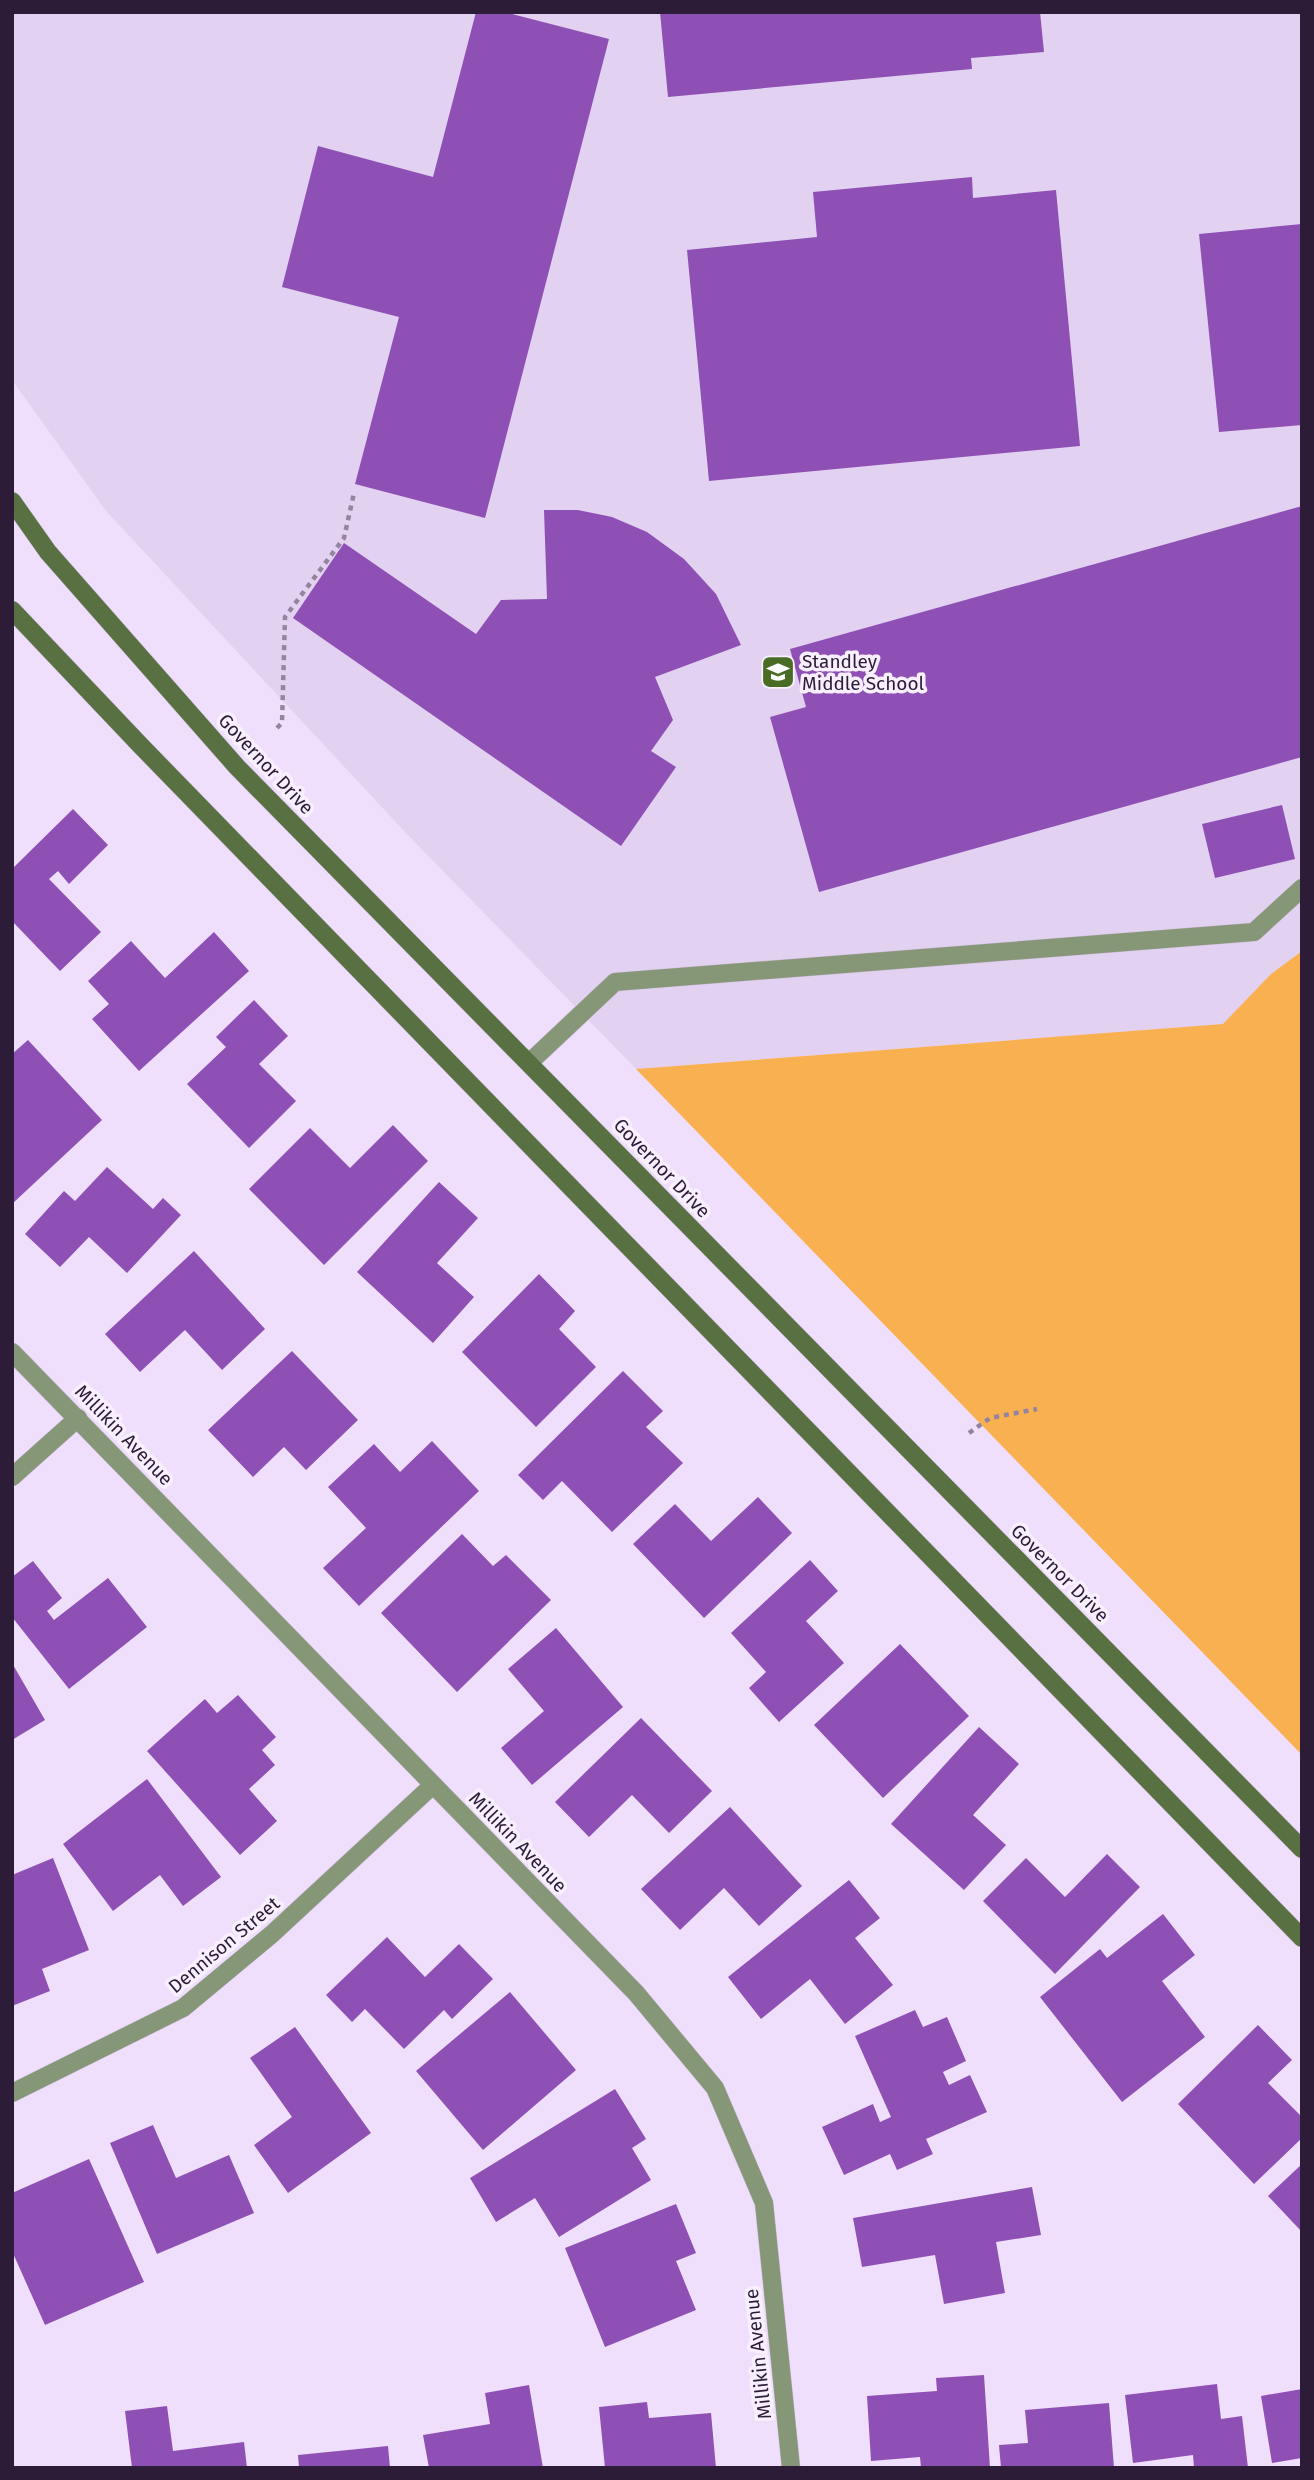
<svg xmlns="http://www.w3.org/2000/svg" width="1314" height="2480" viewBox="0 0 1314 2480" font-family="'Fira Sans',sans-serif">
	<style>
		.built { fill: #e3d1f1 }
		.green { fill: #f9b051 }
		.building { fill: #8e50b4 }
		.lines { fill: none; stroke-linecap: round; stroke-linejoin: round }
		.service-casing { stroke: #cdbcd9; stroke-width: 19 }
		.minor-casing { stroke: #cdbcd9; stroke-width: 19 }
		.secondary-casing { stroke: #cdbcd9; stroke-width: 19 }
		.path { stroke: #9584a0; stroke-width: 4.5; stroke-dasharray: 5 5; stroke-linecap: butt }
		.service { stroke: #869777; stroke-width: 18 }
		.minor { stroke: #869777; stroke-width: 18 }
		.secondary { stroke: #587042; stroke-width: 18 }
		.labels { text-anchor: middle; dominant-baseline: central; stroke-width: 7; stroke-linejoin: round; paint-order: stroke }
		.poi-label { font-size: 19px; fill: #2d1c38; stroke: #f8f0ff; text-anchor: start }
		.street-label { font-size: 19px; fill: #2d1c38; stroke: #f8f0ff }
	</style>
	<rect width="100%" height="100%" fill="#f0dffc"/>
	<!-- built -->
	<polygon class="built" points="12,12 1302,12 1302,951 1271,974 1224,1024 636,1069 405,832 106,511 12,380"/>
	<!-- green -->
	<polygon class="green" points="1302,951 1302,1755 636,1069 1223,1024 1271,974"/>
	<!-- building -->
	<g class="building">
		<polygon points="476,12 504,12 609,39 485,518 355,484 399,317 282,287 318,146 433,177"/>
		<polygon points="660,12 1040,12 1044,52 971,58 972,69 668,97"/>
		<polygon points="972,177 973,198 1056,190 1080,446 709,481 687,250 817,237 813,192"/>
		<polygon points="1302,224 1302,425 1219,432 1199,234"/>
		<polygon points="1302,506 1302,757 819,892 770,717 806,707 790,649"/>
		<polygon points="544,510 578,510 612,517 647,532 684,559 716,594 741,645 655,677 673,720 651,751 676,767 621,846 293,618 344,543 476,634 501,600 547,599"/>
		<polygon points="1282,805 1295,859 1215,878 1202,824"/>
		<polygon points="73,809 108,845 69,884 58,871 49,879 101,932 60,971 12,921 12,869"/>
		<polygon points="214,932 249,971 139,1071 92,1019 109,1004 88,981 131,941 165,978"/>
		<polygon points="254,1000 288,1036 259,1064 296,1101 249,1148 187,1084 226,1047 216,1037"/>
		<polygon points="28,1040 102,1120 12,1204 12,1054"/>
		<polygon points="393,1125 428,1161 324,1265 249,1189 310,1128 350,1168"/>
		<polygon points="107,1167 153,1209 163,1198 181,1215 127,1273 89,1237 60,1267 25,1234 64,1191 75,1201"/>
		<polygon points="439,1182 478,1218 437,1263 474,1297 433,1343 357,1272"/>
		<polygon points="194,1251 265,1329 222,1370 185,1330 140,1372 105,1334"/>
		<polygon points="539,1274 575,1311 559,1329 596,1367 536,1427 462,1352"/>
		<polygon points="292,1351 358,1420 306,1470 284,1447 253,1477 208,1430"/>
		<polygon points="623,1371 663,1411 646,1427 683,1463 612,1532 562,1481 543,1500 518,1475"/>
		<polygon points="432,1441 479,1491 359,1606 323,1568 366,1528 328,1487 374,1444 400,1472"/>
		<polygon points="758,1497 792,1533 704,1618 633,1544 675,1504 711,1541"/>
		<polygon points="462,1534 493,1566 506,1555 551,1600 457,1692 381,1613"/>
		<polygon points="810,1560 838,1591 806,1621 844,1663 779,1722 749,1688 766,1672 731,1633"/>
		<polygon points="33,1561 62,1598 47,1611 54,1620 108,1578 147,1627 69,1689 12,1617 12,1577"/>
		<polygon points="556,1628 623,1707 532,1785 501,1748 544,1711 508,1669"/>
		<polygon points="900,1644 969,1716 883,1798 814,1725"/>
		<polygon points="12,1663 45,1720 12,1740"/>
		<polygon points="238,1695 276,1737 262,1750 275,1765 249,1789 277,1821 240,1855 147,1751 205,1699 217,1713"/>
		<polygon points="641,1718 712,1791 669,1833 632,1795 589,1837 555,1802"/>
		<polygon points="979,1727 1019,1764 973,1815 1006,1845 964,1890 891,1824"/>
		<polygon points="147,1779 221,1877 183,1906 160,1875 113,1911 63,1844"/>
		<polygon points="730,1807 802,1886 759,1926 724,1888 680,1930 641,1889"/>
		<polygon points="1107,1854 1140,1887 1055,1974 983,1901 1026,1858 1065,1897"/>
		<polygon points="53,1858 89,1950 42,1969 50,1991 12,2006 12,1875"/>
		<polygon points="849,1880 880,1918 855,1938 893,1985 845,2024 810,1979 761,2019 728,1977"/>
		<polygon points="1163,1914 1195,1955 1162,1981 1205,2037 1122,2102 1040,1997 1100,1949 1107,1958"/>
		<polygon points="387,1937 425,1977 459,1944 493,1979 452,2019 444,2010 404,2049 365,2009 352,2022 326,1995"/>
		<polygon points="510,1992 576,2070 483,2150 416,2071"/>
		<polygon points="915,2010 923,2027 947,2017 966,2061 943,2072 949,2085 970,2075 987,2112 926,2139 933,2154 897,2170 890,2154 844,2175 822,2127 873,2104 880,2122 891,2117 855,2036"/>
		<polygon points="1258,2025 1292,2060 1268,2083 1302,2117 1302,2138 1254,2184 1178,2104"/>
		<polygon points="295,2027 371,2133 288,2193 254,2145 292,2117 250,2058"/>
		<polygon points="615,2089 646,2139 632,2148 651,2180 559,2237 535,2198 496,2222 470,2178"/>
		<polygon points="153,2125 176,2178 229,2155 254,2213 157,2254 110,2143"/>
		<polygon points="89,2159 144,2282 45,2325 12,2251 12,2193"/>
		<polygon points="1302,2164 1302,2232 1268,2196"/>
		<polygon points="1032,2187 1041,2235 996,2242 1005,2293 944,2304 935,2255 862,2267 853,2218"/>
		<polygon points="676,2204 696,2253 676,2261 696,2310 605,2347 565,2248"/>
		<polygon points="984,2375 990,2468 921,2468 920,2457 871,2461 867,2396 937,2391 936,2378"/>
		<polygon points="1217,2384 1221,2419 1242,2416 1248,2468 1194,2468 1193,2455 1133,2463 1125,2395"/>
		<polygon points="529,2385 543,2468 429,2468 423,2435 490,2424 485,2393"/>
		<polygon points="1302,2389 1302,2458 1272,2463 1261,2396"/>
		<polygon points="647,2402 649,2418 711,2413 716,2468 605,2468 599,2407"/>
		<polygon points="1109,2403 1114,2468 1001,2468 999,2445 1028,2443 1025,2410"/>
		<polygon points="167,2406 173,2451 244,2442 247,2468 132,2468 125,2411"/>
		<polygon points="388,2446 390,2468 299,2468 298,2455"/>
	</g>
	<g class="lines">
		<!-- service casing -->
		<g class="service-casing">
			<polyline id="service" points="530,1062 615,982 1254,932 1302,888"/>
		</g>
		<!-- minor casing -->
		<g class="minor-casing">
			<g id="minor">
				<polyline points="12,1352 636,1993 715,2088 764,2203 791,2468"/>
				<polyline points="12,1477 78,1418"/>
				<polyline points="12,2093 183,2008 272,1934 433,1785"/>
			</g>
		</g>
		<!-- secondary casing -->
		<g class="secondary-casing">
			<g id="secondary">
				<polyline points="12,501 48,552 237,767 1302,1849"/>
				<polyline points="12,610 142,747 1302,1938"/>
			</g>
		</g>
		<!-- path -->
		<g class="path">
			<polyline points="277,728 282,723 285,617 344,538 354,493"/>
			<polyline points="969,1433 990,1418 1037,1409"/>
		</g>
		<!-- service -->
		<use href="#service" class="service"/>
		<!-- minor -->
		<use href="#minor" class="minor"/>
		<!-- secondary -->
		<use href="#secondary" class="secondary"/>
	</g>
	<!-- icons -->
	<defs>
		<g id="school-square" transform="scale(1.75)"><rect x="-9" y="-9" width="18" height="18" rx="4" fill="#4a6c24" stroke="#f8f0ff"/><path d="M0-5L7-2L0 1L-7-2ZM-4 1L0 2.5L4 1V4Q0 6-4 4Z" fill="#fff"/></g>
	</defs>
	<g fill-rule="evenodd">
		<use href="#school-square" x="778" y="672"/>
	</g>
	<g class="labels">
		<!-- poi labels -->
		<g class="poi-label">
			<text x="802" y="661">Standley<tspan x="802" dy="22">Middle School</tspan></text>
		</g>
		<!-- street labels -->
		<g class="street-label">
			<text transform="translate(266 764) rotate(47)">Governor Drive</text>
			<text transform="translate(662 1168) rotate(46)">Governor Drive</text>
			<text transform="translate(124 1435) rotate(46)">Millikin Avenue</text>
			<text transform="translate(1060 1573) rotate(45)">Governor Drive</text>
			<text transform="translate(518 1842) rotate(46)">Millikin Avenue</text>
			<text transform="translate(224 1945) rotate(-40)">Dennison Street</text>
			<text transform="translate(758 2354) rotate(-96)">Millikin Avenue</text>
		</g>
	</g>
	<!-- border -->
	<rect width="1314" height="2480" fill="none" stroke="#2d1c38" stroke-width="28"/>
</svg>
